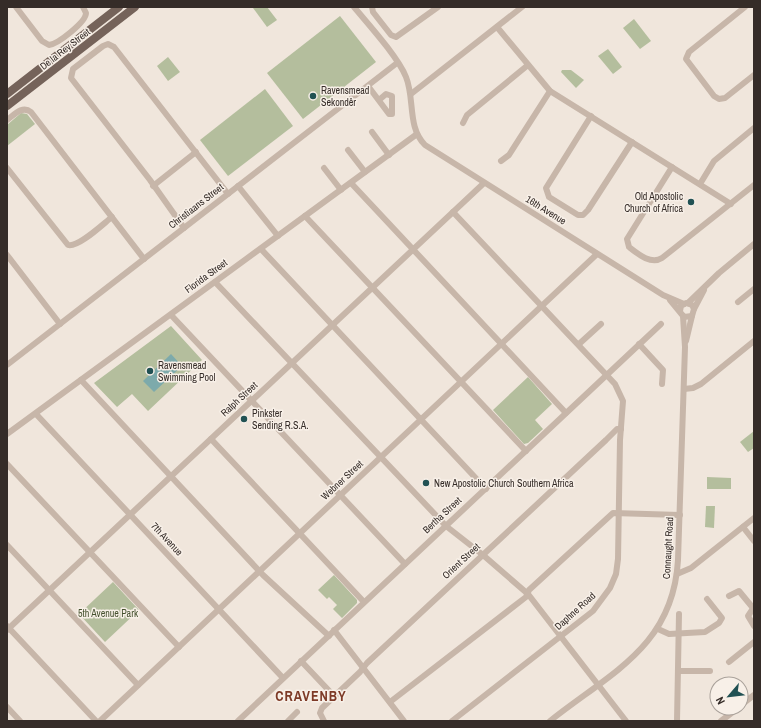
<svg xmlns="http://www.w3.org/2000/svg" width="761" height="728" viewBox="0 0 761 728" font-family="'Archivo Narrow',sans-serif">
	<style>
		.green { fill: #b4be9d }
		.water { fill: #7daaab }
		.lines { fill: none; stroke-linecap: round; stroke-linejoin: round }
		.minor { stroke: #c7b6a9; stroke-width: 6 }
		.major { stroke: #75635a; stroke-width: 8 }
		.poi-dot { fill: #215153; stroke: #f8f0e8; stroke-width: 1.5 }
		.labels { text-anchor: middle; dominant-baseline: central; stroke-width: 3; stroke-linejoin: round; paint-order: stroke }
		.street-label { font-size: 10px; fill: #352c28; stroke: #f8f0e8 }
		.poi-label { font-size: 10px; fill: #352c28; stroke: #f8f0e8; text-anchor: start }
		.park-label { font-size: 10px; fill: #45512e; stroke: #f8f0e8 }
		.district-label { font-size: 14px; font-weight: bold; letter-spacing: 1px; fill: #7d3a27; stroke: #f8f0e8 }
	</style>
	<rect width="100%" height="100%" fill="#f0e6dc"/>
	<!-- green -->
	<g class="green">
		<polygon points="255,7 267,7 277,20 267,27 253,8"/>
		<polygon points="340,16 376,62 303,119 267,73"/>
		<polygon points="634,19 651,41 640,49 623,28"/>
		<polygon points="608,49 622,67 613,74 598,56"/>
		<polygon points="168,57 180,72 168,81 157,66"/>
		<polygon points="562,70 571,70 584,80 576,88 561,72"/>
		<polygon points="265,89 293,126 228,176 200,140"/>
		<polygon points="21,113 27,114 35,124 7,146 7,125"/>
		<polygon points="171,326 202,360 148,411 132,394 117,407 94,383"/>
		<polygon points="528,377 552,404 535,420 543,429 528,443 524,444 493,410"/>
		<polygon points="754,431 754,448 748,452 740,442"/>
		<polygon points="707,477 731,478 731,489 707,489"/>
		<polygon points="706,506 715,506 714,528 705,527"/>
		<polygon points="334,575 357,600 357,603 342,618 333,609 337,605 329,597 327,599 318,590"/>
		<polygon points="113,582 139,610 105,642 79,614"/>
	</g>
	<!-- water -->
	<polygon class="water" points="171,354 182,366 154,392 143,381"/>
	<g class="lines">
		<!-- minor -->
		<g class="minor">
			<path d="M16 7 42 41 49 45C58 44 86 22 86 13L83 7"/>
			<path d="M354 7C369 25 398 57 406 77 415 99 407 127 425 145L663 295 684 304"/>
			<polyline points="372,7 373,12 391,35 396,37 438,7"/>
			<polyline points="745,7 689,52 686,59 714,96 719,99 725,98 754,75"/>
			<polyline points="497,27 550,91 731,204"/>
			<polyline points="368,86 389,114 392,114 392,96 386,94 379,100"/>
			<polyline points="411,94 522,7"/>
			<polyline points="591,116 546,188 549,197 578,215 583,215 588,210 632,142"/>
			<path d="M7 120C14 115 22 105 31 112L144 259"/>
			<polyline points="463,123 467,115 528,65"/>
			<polyline points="372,132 389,155"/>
			<polyline points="348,150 365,172"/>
			<polyline points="501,161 509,155 550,91"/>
			<path d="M672 167 627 239 629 247C638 254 651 265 662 258L754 185"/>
			<path d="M7 168 68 245C78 248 103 224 112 217"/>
			<polyline points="324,168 341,190"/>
			<polyline points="351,183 566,413"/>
			<polyline points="700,184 714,161 754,128"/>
			<polyline points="153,186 196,152"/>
			<polyline points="238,186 278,236"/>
			<polyline points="305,216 526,451"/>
			<polyline points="184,228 150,180 71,78 73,69 103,46 108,44 114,47 228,194"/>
			<polyline points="261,249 486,489"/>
			<polyline points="7,255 60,324"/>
			<polyline points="215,282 446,526 483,555 528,594 626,721"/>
			<polyline points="670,300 684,317 692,316 694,309 692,305 686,303 681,306 680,311"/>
			<polyline points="738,302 754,289"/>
			<polyline points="688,303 719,273 754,244"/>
			<polyline points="694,309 704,290"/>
			<polyline points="171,315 405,564"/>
			<polyline points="686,341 692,316"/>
			<polyline points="579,344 601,324"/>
			<polyline points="639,344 663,370 662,384"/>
			<polyline points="7,365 397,63"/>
			<polyline points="81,380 263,575 329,636"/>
			<polyline points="684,389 693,388 701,384 754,341"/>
			<polyline points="36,414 283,678"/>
			<polyline points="7,434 417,134"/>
			<polyline points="211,439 364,602"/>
			<polyline points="7,464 179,647"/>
			<polyline points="743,527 754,541"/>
			<polyline points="7,545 138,685"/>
			<polyline points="677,574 691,568 754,518"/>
			<polyline points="729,596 739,591 753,608"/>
			<polyline points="754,607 748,616 754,626"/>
			<polyline points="7,626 96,721"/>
			<polyline points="658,629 669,634 705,632 719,623 722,618 707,599"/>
			<polyline points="7,630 484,183"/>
			<polyline points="334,630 404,721"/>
			<polyline points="301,661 334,696"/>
			<polyline points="729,662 754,642"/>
			<polyline points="678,671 710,671"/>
			<polyline points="390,702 526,597 529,590 613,513 680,515"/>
			<polyline points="741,705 754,695"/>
			<polyline points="7,707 20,721"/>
			<polyline points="100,721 597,254"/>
			<polyline points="238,721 661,324"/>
			<polyline points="288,721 297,712"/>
			<polyline points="324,721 320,713 322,708 360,672 367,663 606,440 617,429 621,429"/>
			<polyline points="452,721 593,611 610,588 616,574 618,559 620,440 623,401 615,384 453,212"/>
			<path d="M550 721C610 673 673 647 678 560L685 347 683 316"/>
			<polyline points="677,721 679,614"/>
			<polyline points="721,721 738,708"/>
		</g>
		<!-- major -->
		<g class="major">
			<polyline points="7,94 119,7"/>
			<polyline points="7,106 135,7"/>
		</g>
	</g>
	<!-- markers -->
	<g class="poi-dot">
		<circle cx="313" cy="96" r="4"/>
		<circle cx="691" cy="202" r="4"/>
		<circle cx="150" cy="371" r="4"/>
		<circle cx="244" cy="419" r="4"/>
		<circle cx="426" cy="483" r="4"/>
	</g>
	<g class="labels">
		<!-- street labels -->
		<g class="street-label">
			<text transform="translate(65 49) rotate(-38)">De la Rey Street</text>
			<text transform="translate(196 206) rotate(-38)">Christiaans Street</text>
			<text transform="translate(546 210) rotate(32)">16th Avenue</text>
			<text transform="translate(206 276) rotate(-36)">Florida Street</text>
			<text transform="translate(239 399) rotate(-43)">Ralph Street</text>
			<text transform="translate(342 480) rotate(-43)">Webner Street</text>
			<text transform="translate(442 515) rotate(-43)">Bertha Street</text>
			<text transform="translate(167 539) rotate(47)">7th Avenue</text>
			<text transform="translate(668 548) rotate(-87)">Connaught Road</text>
			<text transform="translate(461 561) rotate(-43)">Orient Street</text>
			<text transform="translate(575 611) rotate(-42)">Daphne Road</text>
		</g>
		<!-- poi labels -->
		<g class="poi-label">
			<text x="321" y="90">Ravensmead<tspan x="321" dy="12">Sekondêr</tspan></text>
			<text x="683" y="196" text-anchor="end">Old Apostolic<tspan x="683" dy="12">Church of Africa</tspan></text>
			<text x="158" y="365">Ravensmead<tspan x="158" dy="12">Swimming Pool</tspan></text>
			<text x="252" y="413">Pinkster<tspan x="252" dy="12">Sending R.S.A.</tspan></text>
			<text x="434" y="483">New Apostolic Church Southern Africa</text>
		</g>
		<!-- park labels -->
		<g class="park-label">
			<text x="108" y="613">5th Avenue Park</text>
		</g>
		<!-- district labels -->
		<g class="district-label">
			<text x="311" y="696">CRAVENBY</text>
		</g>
	</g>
	<!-- border -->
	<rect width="761" height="728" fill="none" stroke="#352c28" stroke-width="16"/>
	<!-- north arrow -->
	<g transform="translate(729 696) rotate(242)"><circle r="19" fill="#f8f0e8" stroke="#aaa29b"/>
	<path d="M0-3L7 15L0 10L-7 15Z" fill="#215153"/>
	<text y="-6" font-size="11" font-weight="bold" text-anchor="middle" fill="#352c28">N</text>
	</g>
</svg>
